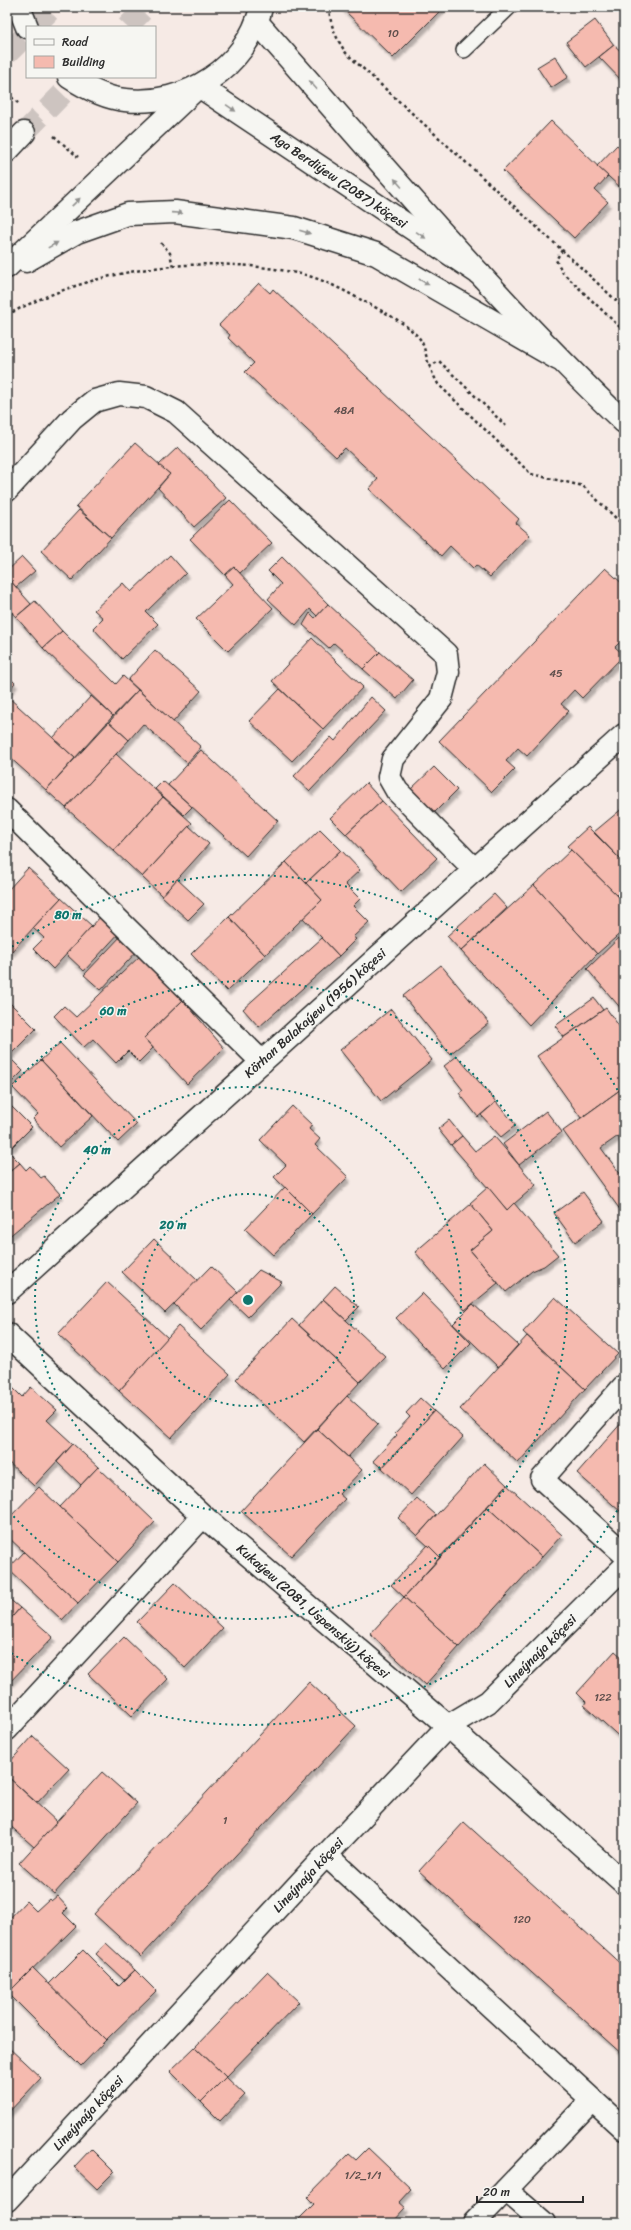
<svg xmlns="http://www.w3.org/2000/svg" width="631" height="2230" viewBox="0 0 631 2230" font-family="Sriracha,sans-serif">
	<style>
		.building { fill: #f5baaf; stroke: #2b2b2b; filter: url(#shadow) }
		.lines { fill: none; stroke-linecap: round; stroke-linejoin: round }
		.primary-tunnel { stroke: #cdc4c0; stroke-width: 22; stroke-dasharray: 22 11; stroke-linecap: butt }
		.lane-casing { stroke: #2b2b2b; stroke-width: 18 }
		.street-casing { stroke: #2b2b2b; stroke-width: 25 }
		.secondary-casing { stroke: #2b2b2b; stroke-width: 25 }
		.primary-casing { stroke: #2b2b2b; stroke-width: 25 }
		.path { stroke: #2b2b2b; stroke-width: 2.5; stroke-dasharray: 3 3; stroke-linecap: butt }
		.lane { stroke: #f6f6f2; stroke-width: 15 }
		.street { stroke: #f6f6f2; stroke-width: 22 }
		.secondary { stroke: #f6f6f2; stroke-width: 22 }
		.primary { stroke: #f6f6f2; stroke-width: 22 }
		.oneway { fill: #90908e }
		.ring { fill: none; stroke: #0f766e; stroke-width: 2; stroke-dasharray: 2 4 }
		.labels { text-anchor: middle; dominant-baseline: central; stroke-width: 3; stroke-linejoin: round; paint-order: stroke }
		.number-label { font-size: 11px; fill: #5e4f4c }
		.street-label { font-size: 13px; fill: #2b2b2b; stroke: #f6f6f2 }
		.centre { fill: #0f766e; stroke: #f6f6f2; stroke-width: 2 }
		.ring-label { font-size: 12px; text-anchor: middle; font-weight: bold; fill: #0f766e; stroke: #f6f6f2; stroke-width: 3; stroke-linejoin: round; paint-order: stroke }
	</style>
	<defs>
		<filter id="shadow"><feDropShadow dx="2.5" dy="4.5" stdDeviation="1" flood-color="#0004"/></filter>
	</defs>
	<rect width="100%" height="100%" fill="#f6eae5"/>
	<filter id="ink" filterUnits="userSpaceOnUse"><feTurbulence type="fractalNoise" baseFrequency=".025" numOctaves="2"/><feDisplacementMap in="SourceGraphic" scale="8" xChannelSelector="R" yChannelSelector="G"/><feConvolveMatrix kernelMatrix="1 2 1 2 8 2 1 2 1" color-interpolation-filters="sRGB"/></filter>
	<g filter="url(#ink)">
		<!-- building -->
		<g class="building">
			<polygon points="341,7 444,7 393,58"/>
			<polygon points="595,20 614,45 586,67 566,42"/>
			<polygon points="614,45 624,54 624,83 599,57"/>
			<polygon points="555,56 568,77 551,88 537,67"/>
			<polygon points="551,121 608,176 595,190 608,202 574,238 503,171"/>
			<polygon points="617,145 624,151 624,185 621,188 597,166"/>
			<polygon points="259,283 270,293 273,289 519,519 516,523 530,535 490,577 476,565 473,568 450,546 441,556 369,489 378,479 345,448 336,457 245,372 254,363 228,338 230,335 219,325"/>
			<polygon points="135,443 170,474 111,538 76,506"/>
			<polygon points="178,447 226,498 194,527 158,488 170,474 159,465"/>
			<polygon points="230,500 272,543 240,573 234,567 225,575 190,539"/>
			<polygon points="79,510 111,538 72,580 41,551"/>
			<polygon points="170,555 186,573 146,612 158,624 122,659 93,628 103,618 94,610 123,583 131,592"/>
			<polygon points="22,557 35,571 16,587 7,577 7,571"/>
			<polygon points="282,557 328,604 317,616 310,609 296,625 268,599 281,584 268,571"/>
			<polygon points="234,567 273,608 228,651 196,619 233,584 225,575"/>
			<polygon points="605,568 624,585 624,638 615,647 624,655 582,698 574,690 561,704 569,711 527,756 518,748 506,761 515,769 492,792 439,741"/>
			<polygon points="7,577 31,604 16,617 7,607"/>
			<polygon points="35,601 62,631 43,648 16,617"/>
			<polygon points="328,604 380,652 363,669 334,643 329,648 303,625 310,613 315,618"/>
			<polygon points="62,631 116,684 123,676 138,690 113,716 43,648"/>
			<polygon points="312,638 363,687 323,729 272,681"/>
			<polygon points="155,650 201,691 173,722 128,680"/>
			<polygon points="380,652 413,680 397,699 363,669"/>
			<polygon points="7,675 15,683 7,692"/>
			<polygon points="280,689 323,729 292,761 249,721"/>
			<polygon points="138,690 201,747 187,763 143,724 129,740 109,722"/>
			<polygon points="7,696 75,758 46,790 7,755"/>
			<polygon points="91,696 113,716 75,758 53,738"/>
			<polygon points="371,697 386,711 310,791 294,776 331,737 335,741"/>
			<polygon points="109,722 129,740 66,808 46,790"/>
			<polygon points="201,750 278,821 246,856 168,785"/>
			<polygon points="116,754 163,797 114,851 66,808"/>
			<polygon points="434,767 457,790 433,814 410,790"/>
			<polygon points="163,781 192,807 184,815 155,789"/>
			<polygon points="366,783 382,801 346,834 330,818"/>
			<polygon points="163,797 192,823 142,877 114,851"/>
			<polygon points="382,801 437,858 401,892 346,834"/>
			<polygon points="624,807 624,863 594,832"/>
			<polygon points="189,826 209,844 162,896 142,877"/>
			<polygon points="588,827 624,863 624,902 567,846"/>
			<polygon points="320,829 341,850 306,883 286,862"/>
			<polygon points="341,850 360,870 345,884 360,899 353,906 369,922 353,937 356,939 339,956 303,918 322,900 306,883"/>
			<polygon points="571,850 624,902 624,930 597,954 534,885"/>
			<polygon points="286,862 322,900 265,955 229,917"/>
			<polygon points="28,868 61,898 11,952 7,949 7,891"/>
			<polygon points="177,879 204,904 188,920 162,896"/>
			<polygon points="534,885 597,954 529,1025 461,951"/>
			<polygon points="494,894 507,908 461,951 447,936"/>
			<polygon points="61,898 92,926 53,969 33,949 44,938 33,928"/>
			<polygon points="103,914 121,931 84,971 66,954"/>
			<polygon points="229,917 265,955 227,991 191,954"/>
			<polygon points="624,933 624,1012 587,969"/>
			<polygon points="123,934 139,949 101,990 84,975"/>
			<polygon points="322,938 339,956 259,1027 243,1009"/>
			<polygon points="142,954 183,1000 144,1038 153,1048 139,1062 128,1051 116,1063 93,1039 84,1047 54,1016 64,1006 76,1017"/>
			<polygon points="441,965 489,1023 450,1054 403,996"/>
			<polygon points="594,998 603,1010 564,1037 555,1026"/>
			<polygon points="7,1000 36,1029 7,1058"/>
			<polygon points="183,1000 224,1048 187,1084 144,1038"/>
			<polygon points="606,1008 624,1033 624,1087 581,1118 537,1056"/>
			<polygon points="391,1009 432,1060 381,1101 340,1050"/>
			<polygon points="60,1043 137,1124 118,1142 41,1060"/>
			<polygon points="8,1056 23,1071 7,1087 7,1058"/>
			<polygon points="457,1056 496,1102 478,1117 459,1093 463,1090 444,1066"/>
			<polygon points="41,1060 93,1116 59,1147 33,1119 38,1114 12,1087"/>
			<polygon points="624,1087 624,1132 601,1148 624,1179 624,1209 621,1211 563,1131"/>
			<polygon points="7,1102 32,1127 11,1148 7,1144"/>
			<polygon points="496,1102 516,1125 501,1137 481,1115"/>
			<polygon points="292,1106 312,1125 309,1129 320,1139 315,1145 348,1177 312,1214 274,1177 286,1165 260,1140"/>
			<polygon points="546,1111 562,1132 519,1165 503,1144"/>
			<polygon points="449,1120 462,1136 451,1145 438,1129"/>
			<polygon points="462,1136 475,1151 494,1136 536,1185 507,1210 451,1145"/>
			<polygon points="7,1150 20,1163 7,1174"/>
			<polygon points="20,1163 26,1170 30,1166 41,1178 44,1176 60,1194 7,1238 7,1174"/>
			<polygon points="285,1187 312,1214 273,1255 245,1229"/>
			<polygon points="488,1187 507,1210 514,1203 558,1255 544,1266 532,1271 506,1292 470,1250 493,1231 470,1203"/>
			<polygon points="583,1192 604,1221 575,1242 554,1213"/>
			<polygon points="471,1204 493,1231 470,1250 498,1283 465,1310 415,1252"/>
			<polygon points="154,1239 198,1281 165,1313 122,1272"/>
			<polygon points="211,1266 238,1292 201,1330 174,1304"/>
			<polygon points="259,1270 282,1282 248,1317 230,1300"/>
			<polygon points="107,1282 168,1338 119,1391 58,1334"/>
			<polygon points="335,1286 359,1307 346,1320 323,1299"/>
			<polygon points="422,1293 471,1343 445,1369 396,1318"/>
			<polygon points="555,1297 618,1354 585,1389 523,1332"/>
			<polygon points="323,1299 385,1356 360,1382 299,1325"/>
			<polygon points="473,1304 518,1345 498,1367 453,1324"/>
			<polygon points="292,1319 360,1382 304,1442 236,1379"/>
			<polygon points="178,1326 230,1374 171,1438 119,1391"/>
			<polygon points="527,1336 585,1389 518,1463 460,1409"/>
			<polygon points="12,1387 22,1397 31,1387 57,1410 47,1420 73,1444 34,1486 7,1461 7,1392"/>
			<polygon points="347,1396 378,1424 348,1457 317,1429"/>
			<polygon points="420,1398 434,1411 382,1468 373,1461 397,1435 395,1433 410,1417 406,1413"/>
			<polygon points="434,1411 463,1437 411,1495 382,1468"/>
			<polygon points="624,1420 624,1509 621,1512 577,1473"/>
			<polygon points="317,1429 362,1470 339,1494 345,1499 291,1556 241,1511"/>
			<polygon points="73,1444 98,1467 81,1485 57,1462"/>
			<polygon points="484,1463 507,1485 440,1557 417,1536"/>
			<polygon points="98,1467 155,1522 118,1562 60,1507"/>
			<polygon points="507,1485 562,1535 542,1557 487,1507"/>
			<polygon points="39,1487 118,1562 78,1603 7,1536 7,1520"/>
			<polygon points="417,1498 436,1515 417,1536 398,1518"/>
			<polygon points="487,1507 542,1557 459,1647 404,1597"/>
			<polygon points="428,1545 440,1557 404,1597 391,1585"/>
			<polygon points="24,1552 78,1603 62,1620 8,1569"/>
			<polygon points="175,1583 223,1628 185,1668 137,1622"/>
			<polygon points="7,1597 20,1608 7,1623"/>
			<polygon points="404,1597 459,1647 425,1685 370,1634"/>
			<polygon points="20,1608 53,1637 7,1685 7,1623"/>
			<polygon points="124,1637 168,1679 132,1716 88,1674"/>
			<polygon points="615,1651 624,1659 624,1741 584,1705 586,1702 577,1693"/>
			<polygon points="309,1682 356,1726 141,1957 94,1914"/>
			<polygon points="33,1736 69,1769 37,1803 7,1776 7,1765"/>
			<polygon points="102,1772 137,1803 54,1894 19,1863"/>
			<polygon points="7,1776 57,1822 34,1847 7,1823"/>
			<polygon points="464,1822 624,1967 624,2056 419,1871"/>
			<polygon points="57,1896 68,1908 63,1913 76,1926 8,1993 7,1921 26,1901 36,1911 49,1899 51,1901"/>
			<polygon points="106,1943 135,1970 124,1980 96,1954"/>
			<polygon points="83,1950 119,1986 135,1970 156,1991 106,2040 49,1984"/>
			<polygon points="33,1968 106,2040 81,2066 8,1993"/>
			<polygon points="267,1972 299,2002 226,2077 195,2047"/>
			<polygon points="7,2046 41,2078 7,2114"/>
			<polygon points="195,2047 226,2077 201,2102 170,2071"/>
			<polygon points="226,2077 245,2095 220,2121 201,2102"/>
			<polygon points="368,2148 411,2189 399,2202 406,2208 392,2223 295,2223 314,2204 307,2197 349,2154 356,2160"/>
			<polygon points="91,2149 114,2172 97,2189 74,2167"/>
			<polygon points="75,2218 80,2223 71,2223"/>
		</g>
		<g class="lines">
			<!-- primary-tunnel -->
			<g class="primary-tunnel">
				<polyline points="34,27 53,7"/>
				<polyline points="127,27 146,7"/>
				<polyline points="7,54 27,34"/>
				<polyline points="24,133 79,77"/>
			</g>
			<!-- lane casing -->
			<g class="lane-casing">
				<polyline id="lane" points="464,50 509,7"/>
			</g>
			<!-- street casing -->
			<g class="street-casing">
				<g id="street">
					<polyline points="7,490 72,419 94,401 119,394 146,397 176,412 446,654 448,672 441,699 393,759 389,777 397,791 475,870"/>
					<polyline points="7,810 262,1062"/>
					<polyline points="7,1292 624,735"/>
					<polyline points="7,1334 203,1516 448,1726 624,1883"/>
					<polyline points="624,1386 542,1479 624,1554"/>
					<polyline points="7,1729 203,1516"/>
					<polyline points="326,1855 624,2129"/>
					<polyline points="506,2190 544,2223"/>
					<polyline points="7,2200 326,1855 448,1726 488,1702 624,1567"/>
					<polyline points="474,2223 592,2100"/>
				</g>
			</g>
			<!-- secondary casing -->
			<g class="secondary-casing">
				<g id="secondary">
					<polyline points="19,7 27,27"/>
					<path d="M257 22C377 158 493 297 624 422"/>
					<path d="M69 77C86 88 105 98 125 100 185 107 247 67 261 8"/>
					<polyline points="26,261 77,232 128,214 175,212 294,228 376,254 558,359"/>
					<polyline points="7,267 199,86 480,274"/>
				</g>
			</g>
			<!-- primary casing -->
			<g class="primary-casing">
				<polyline id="primary" points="7,151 24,133"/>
			</g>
			<!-- path -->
			<g class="path">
				<path d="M329 7C330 25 336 38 346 53L562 250 556 260 563 273 624 331"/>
				<polyline points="7,93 19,104"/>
				<polyline points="54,136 78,157"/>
				<polyline points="161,243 170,253 173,267"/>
				<polyline points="562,250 622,306"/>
				<path d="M7 315C95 268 203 252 301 274 321 278 347 292 365 302 382 311 407 323 420 339 425 346 426 359 430 367 432 373 435 378 438 384L531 474 583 486 624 526"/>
				<polyline points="429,367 439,361 507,427"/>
			</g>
			<!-- lane -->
			<use href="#lane" class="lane"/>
			<!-- street -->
			<use href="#street" class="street"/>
			<!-- secondary -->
			<use href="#secondary" class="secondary"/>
			<!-- primary -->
			<use href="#primary" class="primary"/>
		</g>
		<!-- one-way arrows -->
		<defs><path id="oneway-solid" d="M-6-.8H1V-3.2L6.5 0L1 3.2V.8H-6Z"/></defs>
		<g class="oneway">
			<use href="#oneway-solid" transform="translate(313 85) rotate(-131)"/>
			<use href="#oneway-solid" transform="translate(231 108) rotate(34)"/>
			<use href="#oneway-solid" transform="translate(398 183) rotate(-131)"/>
			<use href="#oneway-solid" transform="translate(76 202) rotate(-44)"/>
			<use href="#oneway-solid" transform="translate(177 213) rotate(4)"/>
			<use href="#oneway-solid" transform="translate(305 232) rotate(18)"/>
			<use href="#oneway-solid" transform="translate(421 235) rotate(34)"/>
			<use href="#oneway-solid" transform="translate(53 245) rotate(-29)"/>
			<use href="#oneway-solid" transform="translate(424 282) rotate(30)"/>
		</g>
	</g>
	<!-- distance rings -->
	<g class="ring">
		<circle cx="248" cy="1300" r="106"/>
		<circle cx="248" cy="1300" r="213"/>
		<path d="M7 1091A319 319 0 1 1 7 1509"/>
		<path d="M623 1500A425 425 0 0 1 7 1650M7 950A425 425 0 0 1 623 1100"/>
	</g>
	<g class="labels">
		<!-- number labels -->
		<g class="number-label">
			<text x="393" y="33">10</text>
			<text x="344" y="410">48A</text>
			<text x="556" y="673">45</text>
			<text x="603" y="1697">122</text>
			<text x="225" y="1820">1</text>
			<text x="522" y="1919">120</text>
			<text x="363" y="2175">1/2_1/1</text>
		</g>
		<!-- street labels -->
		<g class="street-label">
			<text transform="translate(339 180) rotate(34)">Aga Berdiýew (2087) köçesi</text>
			<text transform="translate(315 1013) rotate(-42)">Körhan Balakaýew (1956) köçesi</text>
			<text transform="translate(313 1611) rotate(41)">Kukaýew (2081, Uspenskiý) köçesi</text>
			<text transform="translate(540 1651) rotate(-45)">Lineýnaýa köçesi</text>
			<text transform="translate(308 1875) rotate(-47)">Lineýnaýa köçesi</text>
			<text transform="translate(88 2113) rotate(-47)">Lineýnaýa köçesi</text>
		</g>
	</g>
	<circle cx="248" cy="1300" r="6" class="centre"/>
	<g class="ring-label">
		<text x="68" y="919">80 m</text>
		<text x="113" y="1015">60 m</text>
		<text x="97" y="1154">40 m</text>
		<text x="173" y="1229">20 m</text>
	</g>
	<!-- margin -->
	<rect width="631" height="2230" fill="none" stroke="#f6f6f2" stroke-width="24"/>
	<rect x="12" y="12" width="607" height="2206" fill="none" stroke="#2b2b2b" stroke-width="1.5" filter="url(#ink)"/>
	<!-- legend -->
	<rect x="26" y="26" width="130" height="52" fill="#f6f6f2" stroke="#a5a5a2"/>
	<rect x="34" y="39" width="20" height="6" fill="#f6f6f2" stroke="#a5a5a2"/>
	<text x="62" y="46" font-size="12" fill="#2b2b2b">Road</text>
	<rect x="34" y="56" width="20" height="12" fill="#f5baaf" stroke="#a5a5a2"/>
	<text x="62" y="66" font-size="12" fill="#2b2b2b">Building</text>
	<!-- scale -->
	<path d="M477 2196v6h106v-6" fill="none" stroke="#2b2b2b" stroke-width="2"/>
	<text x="483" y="2196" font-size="12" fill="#2b2b2b" stroke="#f6f6f2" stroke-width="3" paint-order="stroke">20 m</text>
</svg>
